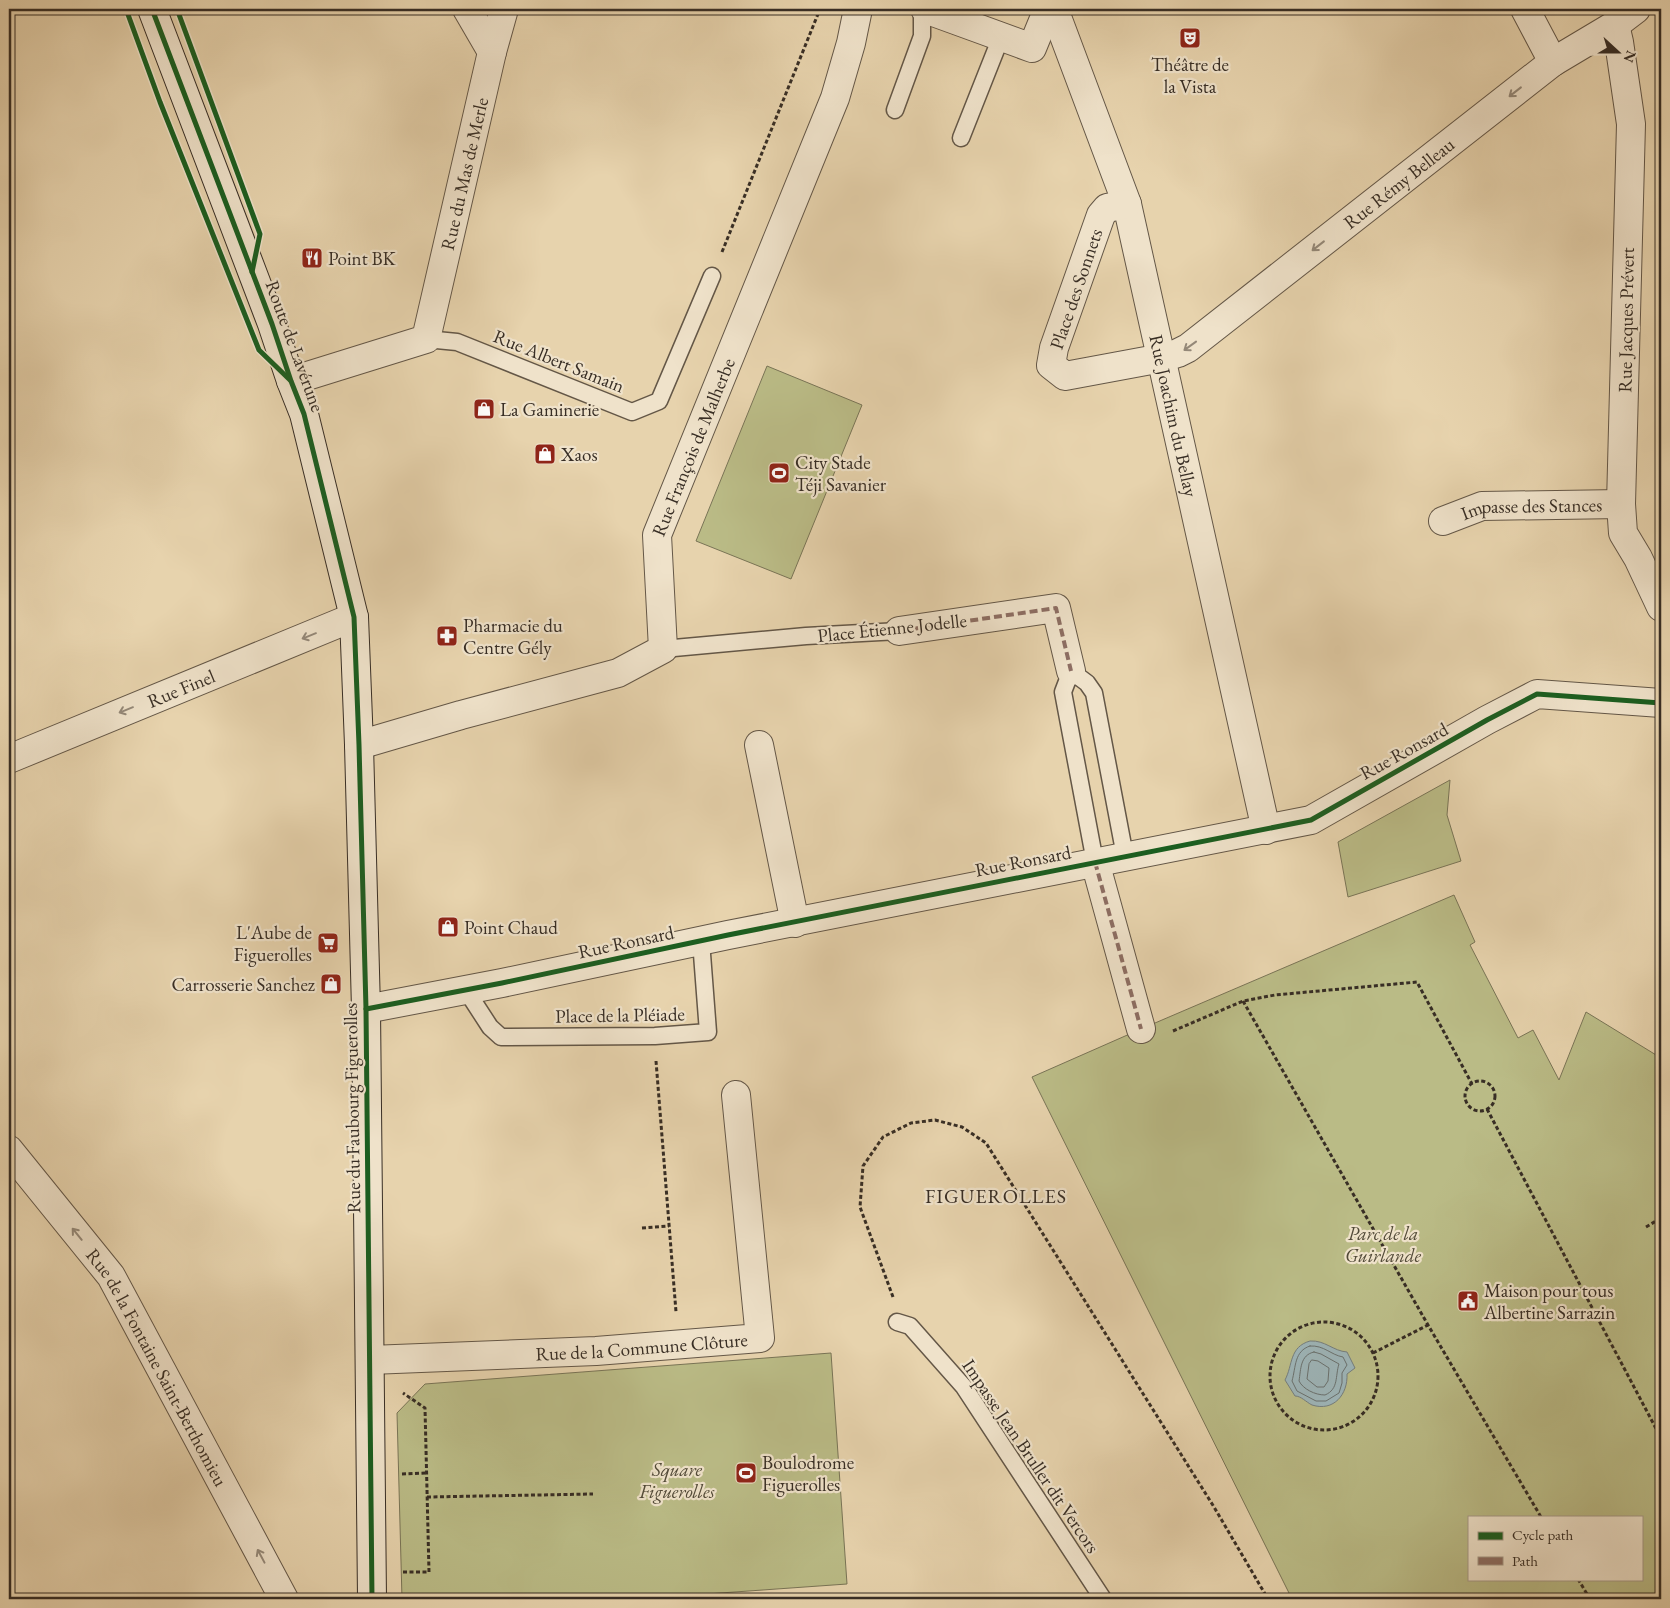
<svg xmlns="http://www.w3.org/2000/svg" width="1670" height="1608" viewBox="0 0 1670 1608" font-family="'EB Garamond',serif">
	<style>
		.green { fill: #babb86; stroke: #797456; fill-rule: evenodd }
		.water { fill: #9db4b7; stroke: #757e7d }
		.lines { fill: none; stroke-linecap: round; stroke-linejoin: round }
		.shore { stroke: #6a716e; stroke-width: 1 }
		.lane-casing { stroke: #645747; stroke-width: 19 }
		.street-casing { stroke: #645747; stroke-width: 30 }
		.secondary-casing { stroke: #382e25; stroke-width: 30 }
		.path { stroke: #382e25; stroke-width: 3; stroke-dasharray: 4 2.5; stroke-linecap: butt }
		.lane { stroke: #efe2ca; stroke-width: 16 }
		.street { stroke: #efe2ca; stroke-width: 28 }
		.secondary { stroke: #efe2ca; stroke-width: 28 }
		.quiet { stroke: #8d6e63; stroke-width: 4; stroke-dasharray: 8 4; stroke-linecap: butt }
		.cycleway-casing { stroke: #efe2ca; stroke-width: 8 }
		.cycleway { stroke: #1b5e20; stroke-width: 5 }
		.oneway { stroke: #948878 }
		.labels { text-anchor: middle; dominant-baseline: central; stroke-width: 4.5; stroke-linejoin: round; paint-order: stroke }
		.poi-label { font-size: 19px; fill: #382e25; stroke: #efe2ca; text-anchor: start }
		.street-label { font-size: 19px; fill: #382e25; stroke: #efe2ca }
		.park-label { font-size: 19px; font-style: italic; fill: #524a38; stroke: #efe2ca }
		.neighbourhood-label { font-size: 20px; letter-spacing: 1px; fill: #382e25; stroke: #efe2ca }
	</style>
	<rect width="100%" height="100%" fill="#e7d3ad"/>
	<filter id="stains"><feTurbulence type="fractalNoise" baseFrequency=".004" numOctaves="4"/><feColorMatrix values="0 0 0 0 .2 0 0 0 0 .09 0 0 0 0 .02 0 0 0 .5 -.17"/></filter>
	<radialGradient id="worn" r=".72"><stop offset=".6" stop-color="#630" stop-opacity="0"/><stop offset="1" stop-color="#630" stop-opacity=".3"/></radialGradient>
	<!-- green -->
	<g class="green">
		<polygon points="767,366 862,405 791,579 696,541"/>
		<polygon points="1450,780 1447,815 1461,861 1348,897 1338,842"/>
		<path d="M1454 895 1475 942 1470 945 1518 1038 1533 1030 1559 1080 1586 1012 1661 1058V1599H1292L1032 1077 1141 1029ZM1469 1517H1641V1579H1469Z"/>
		<polygon points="831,1353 847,1584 636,1599 509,1599 508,1595 437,1599 402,1599 397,1413 425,1384"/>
	</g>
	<!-- water -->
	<path class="water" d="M1310 1341C1325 1340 1333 1351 1347 1352L1355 1368 1347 1374C1348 1394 1334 1412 1312 1405 1306 1402 1301 1396 1295 1396L1285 1380C1293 1365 1289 1347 1310 1341Z"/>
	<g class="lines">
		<!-- shore -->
		<g class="shore">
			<path d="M1310 1346C1324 1345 1331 1355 1343 1357L1347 1365 1342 1373V1383L1339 1393 1326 1401H1316L1297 1391 1292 1381C1296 1367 1294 1351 1310 1346Z"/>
			<path d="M1314 1352 1321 1354 1339 1364C1335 1376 1339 1389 1325 1395 1315 1395 1303 1389 1299 1381 1301 1369 1300 1355 1314 1352Z"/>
			<polygon points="1312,1360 1318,1361 1329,1368 1328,1381 1324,1387 1317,1387 1307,1379 1309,1364"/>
		</g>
		<!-- lane casing -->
		<g class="lane-casing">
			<g id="lane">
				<polyline points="895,110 922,36 922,9"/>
				<polyline points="961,138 1001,37"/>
				<polyline points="426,339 457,342 632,412 659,401 712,276"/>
				<polyline points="663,649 806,636 899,631"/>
				<polyline points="1095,862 1063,692 1071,671 1087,683 1094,693 1125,856"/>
				<polyline points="466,990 490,1027 501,1037 655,1036 708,1032 701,941"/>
				<polyline points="897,1322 910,1326 964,1387 1103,1599"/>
			</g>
		</g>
		<!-- street casing -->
		<g class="street-casing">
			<g id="street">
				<polyline points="467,9 492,52"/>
				<polyline points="925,9 1032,48 1048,9"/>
				<path id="s1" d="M1054 9 1127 204 1266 830"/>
				<polyline points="1525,9 1553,62"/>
				<polyline points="1615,25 1619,42 1631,124 1621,504 1623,533 1638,558 1661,607"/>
				<path id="s2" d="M1127 204 1107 208 1101 215 1054 348 1051 365 1065 376 1162 358 1178 353 1188 348 1553 62 1615 25 1636 9"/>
				<path id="s3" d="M291 381 426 339 492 52 504 9"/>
				<path id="s4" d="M1443 521 1482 506 1621 504"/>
				<polyline points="899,631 1056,608 1071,671"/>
				<path id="s5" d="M359 745 461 715 618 673 663 649 657 535 835 98 851 43 858 9"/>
				<polyline points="759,745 795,923"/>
				<path id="s6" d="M9 759 354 617"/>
				<polyline points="1095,862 1141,1029"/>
				<polyline points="366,1009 502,983 728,935 1311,820 1487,720 1537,694 1661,703"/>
				<path id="s7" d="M9 1150 111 1276 284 1599"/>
				<path id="s8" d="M370 1360 596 1351 760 1338 736 1095"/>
			</g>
		</g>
		<!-- secondary casing -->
		<g class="secondary-casing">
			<polyline id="secondary" points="152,9 272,324 291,381 304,414 354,617 359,745 366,1009 372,1599"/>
		</g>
		<!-- path -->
		<g class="path">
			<polyline points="722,252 820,9"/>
			<polyline points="1243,1001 1428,1325 1541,1517"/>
			<polyline points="1173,1031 1243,1001 1275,995 1417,982 1472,1084"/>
			<polyline points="656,1061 676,1312"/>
			<circle cx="1480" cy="1096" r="15"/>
			<polyline points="1487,1109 1661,1438"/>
			<polyline points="1646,1227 1661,1218"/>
			<polyline points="642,1228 669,1226"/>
			<polyline points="893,1297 860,1207 863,1166 883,1137 911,1123 935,1120 962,1127 986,1143 1214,1507 1268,1599"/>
			<circle cx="1324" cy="1376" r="54"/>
			<polyline points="1373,1353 1428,1325"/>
			<polyline points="402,1474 426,1473"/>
			<polyline points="427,1497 593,1494"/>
			<polyline points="403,1572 429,1572 425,1408 403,1393"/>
			<polyline points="1578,1579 1590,1599"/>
		</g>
		<!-- lane -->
		<use href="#lane" class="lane"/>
		<!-- street -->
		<use href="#street" class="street"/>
		<!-- secondary -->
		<use href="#secondary" class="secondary"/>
		<!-- quiet -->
		<g class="quiet">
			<polyline points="899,631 1056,608 1071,671"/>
			<polyline points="1095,862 1141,1029"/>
		</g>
		<!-- cycleway casing -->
		<g class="cycleway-casing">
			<g id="cycleway">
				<polyline points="126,9 160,102 259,350 290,380"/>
				<polyline points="152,9 272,324 291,381 304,414 354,617 359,745 366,1009 372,1599"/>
				<polyline points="177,9 260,234 252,272"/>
				<polyline points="366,1009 502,983 728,935 1311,820 1487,720 1537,694 1661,703"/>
			</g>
		</g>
		<!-- cycleway -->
		<use href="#cycleway" class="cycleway"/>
	</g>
	<!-- one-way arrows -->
	<defs><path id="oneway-shaft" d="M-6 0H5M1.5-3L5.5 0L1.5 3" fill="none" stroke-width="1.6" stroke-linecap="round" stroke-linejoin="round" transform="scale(1.25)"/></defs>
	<g class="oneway">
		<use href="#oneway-shaft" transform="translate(1515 92) rotate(142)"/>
		<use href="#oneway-shaft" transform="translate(1318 246) rotate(142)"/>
		<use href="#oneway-shaft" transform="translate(1190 346) rotate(144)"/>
		<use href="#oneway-shaft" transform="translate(309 636) rotate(158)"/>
		<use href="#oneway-shaft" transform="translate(126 710) rotate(158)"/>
		<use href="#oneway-shaft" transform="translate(77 1234) rotate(-129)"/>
		<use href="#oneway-shaft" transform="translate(261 1556) rotate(-118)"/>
	</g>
	<!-- icons -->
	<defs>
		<g id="theatre-square" transform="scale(1.125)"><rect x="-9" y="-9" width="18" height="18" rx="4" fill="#8f2418" stroke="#efe2ca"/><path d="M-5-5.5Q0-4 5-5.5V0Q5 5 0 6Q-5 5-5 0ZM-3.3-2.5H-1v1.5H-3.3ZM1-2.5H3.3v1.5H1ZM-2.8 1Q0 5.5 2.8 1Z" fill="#fff"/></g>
		<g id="restaurant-square" transform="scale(1.125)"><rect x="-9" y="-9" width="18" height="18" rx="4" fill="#8f2418" stroke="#efe2ca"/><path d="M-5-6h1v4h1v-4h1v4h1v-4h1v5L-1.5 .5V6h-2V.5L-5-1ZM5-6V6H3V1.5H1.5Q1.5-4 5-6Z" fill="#fff"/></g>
		<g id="shop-square" transform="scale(1.125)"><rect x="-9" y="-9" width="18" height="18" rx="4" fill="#8f2418" stroke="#efe2ca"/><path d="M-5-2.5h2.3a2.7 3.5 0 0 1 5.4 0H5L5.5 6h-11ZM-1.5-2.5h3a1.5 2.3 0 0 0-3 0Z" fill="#fff"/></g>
		<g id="stadium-square" transform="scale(1.125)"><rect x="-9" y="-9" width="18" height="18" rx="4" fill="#8f2418" stroke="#efe2ca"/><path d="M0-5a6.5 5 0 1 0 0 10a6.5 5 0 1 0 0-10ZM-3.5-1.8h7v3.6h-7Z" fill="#fff"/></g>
		<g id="pharmacy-square" transform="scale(1.125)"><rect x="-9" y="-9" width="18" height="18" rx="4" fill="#8f2418" stroke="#efe2ca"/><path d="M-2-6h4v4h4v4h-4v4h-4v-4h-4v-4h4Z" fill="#fff"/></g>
		<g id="supermarket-square" transform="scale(1.125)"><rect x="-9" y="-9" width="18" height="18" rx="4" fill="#8f2418" stroke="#efe2ca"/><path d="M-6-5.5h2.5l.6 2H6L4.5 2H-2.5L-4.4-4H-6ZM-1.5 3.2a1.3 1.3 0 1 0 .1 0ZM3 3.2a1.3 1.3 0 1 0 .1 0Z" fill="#fff"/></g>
		<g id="civic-square" transform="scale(1.125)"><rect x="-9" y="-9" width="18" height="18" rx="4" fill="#8f2418" stroke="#efe2ca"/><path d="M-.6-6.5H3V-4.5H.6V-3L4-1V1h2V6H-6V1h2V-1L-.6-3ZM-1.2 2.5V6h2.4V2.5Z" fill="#fff"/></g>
	</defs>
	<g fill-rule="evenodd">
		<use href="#theatre-square" x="1190" y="38"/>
		<use href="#restaurant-square" x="312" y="258"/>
		<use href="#shop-square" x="484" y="409"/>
		<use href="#shop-square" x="545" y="454"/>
		<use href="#stadium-square" x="779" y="473"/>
		<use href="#pharmacy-square" x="447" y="636"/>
		<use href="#shop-square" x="448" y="927"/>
		<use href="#supermarket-square" x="328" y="943"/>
		<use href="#shop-square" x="331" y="984"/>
		<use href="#civic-square" x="1468" y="1301"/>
		<use href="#stadium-square" x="746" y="1473"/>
	</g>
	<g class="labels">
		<!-- poi labels -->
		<g class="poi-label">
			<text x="1190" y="64" text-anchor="middle">Théâtre de<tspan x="1190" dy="22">la Vista</tspan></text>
			<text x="328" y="258">Point BK</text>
			<text x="500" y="409">La Gaminerie</text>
			<text x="561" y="454">Xaos</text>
			<text x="795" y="462">City Stade<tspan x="795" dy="22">Téji Savanier</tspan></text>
			<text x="463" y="625">Pharmacie du<tspan x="463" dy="22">Centre Gély</tspan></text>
			<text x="464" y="927">Point Chaud</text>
			<text x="312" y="932" text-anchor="end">L'Aube de<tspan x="312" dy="22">Figuerolles</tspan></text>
			<text x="315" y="984" text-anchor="end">Carrosserie Sanchez</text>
			<text x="1484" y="1290">Maison pour tous<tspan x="1484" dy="22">Albertine Sarrazin</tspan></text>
			<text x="762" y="1462">Boulodrome<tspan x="762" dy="22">Figuerolles</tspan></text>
		</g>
		<!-- street labels -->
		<g class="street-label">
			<text stroke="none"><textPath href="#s3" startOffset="311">Rue du Mas de Merle</textPath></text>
			<text stroke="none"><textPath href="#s2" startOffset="600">Rue Rémy Belleau</textPath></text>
			<text transform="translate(1076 289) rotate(-71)">Place des Sonnets</text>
			<text transform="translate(1626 320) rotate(-89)">Rue Jacques Prévert</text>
			<text transform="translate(295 346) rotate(70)">Route de Lavérune</text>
			<text transform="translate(559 361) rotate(22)">Rue Albert Samain</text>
			<text stroke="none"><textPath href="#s1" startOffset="425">Rue Joachim du Bellay</textPath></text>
			<text stroke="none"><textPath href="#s5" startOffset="529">Rue François de Malherbe</textPath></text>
			<text stroke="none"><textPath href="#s4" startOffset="91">Impasse des Stances</textPath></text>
			<text transform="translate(892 628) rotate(-6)">Place Étienne Jodelle</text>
			<text stroke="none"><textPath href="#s6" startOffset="186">Rue Finel</textPath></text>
			<text transform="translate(1404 751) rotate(-29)">Rue Ronsard</text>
			<text transform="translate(1023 861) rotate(-11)">Rue Ronsard</text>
			<text transform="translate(626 942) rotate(-12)">Rue Ronsard</text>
			<text transform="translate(620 1015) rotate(-1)">Place de la Pléiade</text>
			<text transform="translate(352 1108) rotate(-91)">Rue du Faubourg Figuerolles</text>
			<text stroke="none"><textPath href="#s8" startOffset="272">Rue de la Commune Clôture</textPath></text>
			<text stroke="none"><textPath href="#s7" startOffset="264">Rue de la Fontaine Saint-Berthomieu</textPath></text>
			<text transform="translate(1031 1456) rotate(56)">Impasse Jean Bruller dit Vercors</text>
		</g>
		<!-- park labels -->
		<g class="park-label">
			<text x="1383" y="1233">Parc de la<tspan x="1383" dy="22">Guirlande</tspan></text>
			<text x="677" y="1469">Square<tspan x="677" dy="22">Figuerolles</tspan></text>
		</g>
		<!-- neighbourhood labels -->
		<g class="neighbourhood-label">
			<text x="996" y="1196">FIGUEROLLES</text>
		</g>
	</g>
	<!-- margin -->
	<rect width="1670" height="1608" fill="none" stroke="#e7d3ad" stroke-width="30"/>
	<rect x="10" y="10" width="1650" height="1588" fill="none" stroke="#382e25" stroke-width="2.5"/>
	<rect x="15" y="15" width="1640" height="1578" fill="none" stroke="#382e25"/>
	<!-- legend -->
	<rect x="1468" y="1516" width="175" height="65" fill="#efe2ca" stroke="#a69a88"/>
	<rect x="1478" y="1532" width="25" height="8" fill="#1b5e20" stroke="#a69a88"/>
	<text x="1512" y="1540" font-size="15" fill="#382e25">Cycle path</text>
	<rect x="1478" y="1557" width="25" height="8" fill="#8d6e63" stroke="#a69a88"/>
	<text x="1512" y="1566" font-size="15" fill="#382e25">Path</text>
	<!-- north arrow -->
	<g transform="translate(1618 52) rotate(111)" stroke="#efe2ca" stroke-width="4" paint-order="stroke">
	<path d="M0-4L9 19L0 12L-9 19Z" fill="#382e25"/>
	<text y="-8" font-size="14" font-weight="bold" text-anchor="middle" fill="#382e25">N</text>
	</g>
	<rect width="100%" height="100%" filter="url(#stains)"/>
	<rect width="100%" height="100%" fill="url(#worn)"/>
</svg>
